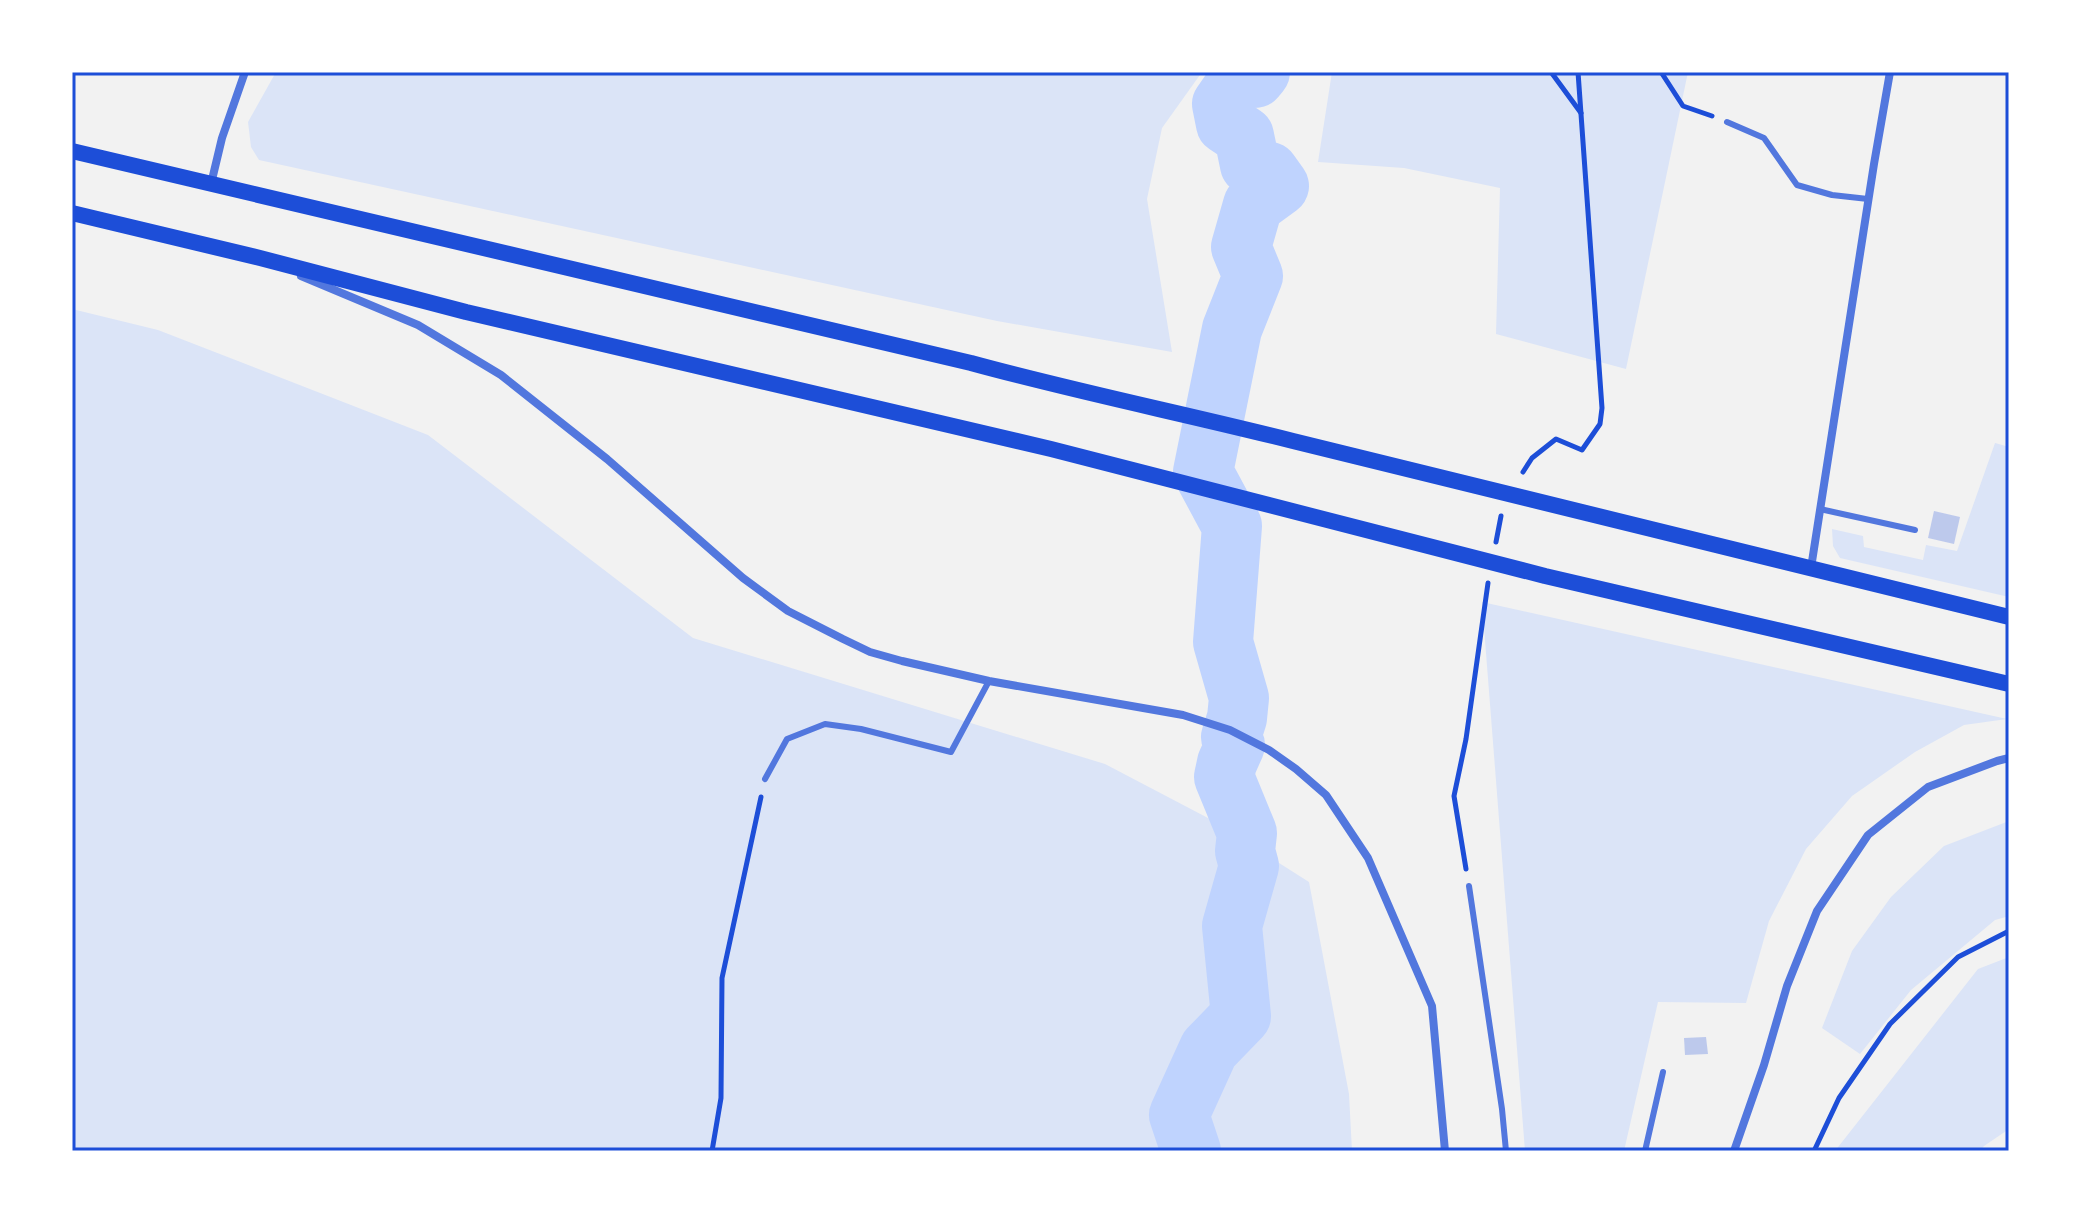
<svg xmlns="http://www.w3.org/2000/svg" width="2081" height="1223" viewBox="0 0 2081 1223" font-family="'Fira Sans',sans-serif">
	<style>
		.green { fill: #dbe4f7 }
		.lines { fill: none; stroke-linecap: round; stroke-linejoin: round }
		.river { stroke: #bfd3fe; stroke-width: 60 }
		.building { fill: #bdc9ec }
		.path { stroke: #1d4ed8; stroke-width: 5 }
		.service { stroke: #5277de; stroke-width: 6 }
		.minor { stroke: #5277de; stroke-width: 8 }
		.secondary { stroke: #1d4ed8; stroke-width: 16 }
		.neatline { fill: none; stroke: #1d4ed8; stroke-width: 3 }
	</style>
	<rect width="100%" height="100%" fill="#f2f2f2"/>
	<!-- green -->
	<g class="green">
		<polygon points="276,72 1202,72 1162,128 1147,199 1172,352 997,321 259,160 251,147 248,122"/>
		<polygon points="1332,72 1688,72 1626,369 1496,334 1500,188 1404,168 1318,162"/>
		<polygon points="72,309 158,330 428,435 693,638 1105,764 1208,818 1309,882 1349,1094 1352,1151 72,1151"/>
		<polygon points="1995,443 2009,447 2009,597 1840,558 1833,546 1832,529 1863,536 1864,547 1923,560 1926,545 1957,551"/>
		<polygon points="1482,602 2007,719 1964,725 1915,752 1852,796 1806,849 1769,921 1746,1003 1658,1002 1624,1151 1525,1151"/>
		<polygon points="2009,821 2009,916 1995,920 1911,990 1860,1054 1822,1028 1852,951 1891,897 1944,846"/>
		<polygon points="2009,957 2009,1129 1984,1146 1980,1151 1835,1151 1978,969"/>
	</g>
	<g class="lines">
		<!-- river -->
		<polyline class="river" points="1191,1151 1179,1115 1209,1049 1241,1016 1232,926 1249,866 1245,851 1247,833 1224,777 1227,763 1235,745 1231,737 1237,718 1239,698 1223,642 1232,526 1203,472 1232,329 1253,276 1241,247 1253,205 1279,186 1269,172 1250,165 1244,136 1226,124 1222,104 1240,78 1255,78 1260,72"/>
	</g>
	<!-- building -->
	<g class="building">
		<polygon points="1934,511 1960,517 1954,544 1928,538"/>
		<polygon points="1706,1037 1708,1054 1685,1055 1684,1038"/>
	</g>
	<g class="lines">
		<!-- path -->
		<g class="path">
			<polyline points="1551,72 1581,113"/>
			<polyline points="1661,72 1683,106 1712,116"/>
			<polyline points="1523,472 1532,458 1556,439 1582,450 1600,424 1602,408 1578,72"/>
			<polyline points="1496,542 1501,516"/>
			<polyline points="1466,869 1454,796 1466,739 1488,583"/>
			<polyline points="712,1151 721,1098 722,978 761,797"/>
			<polyline points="1814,1151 1839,1098 1890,1024 1958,957 2009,931"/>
		</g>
		<!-- service -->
		<g class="service">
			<polyline points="1727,122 1764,138 1797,185 1832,195 1868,199"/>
			<polyline points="1820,509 1915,530"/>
			<polyline points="765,779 787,739 825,724 861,729 951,752 989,681"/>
			<polyline points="1469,886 1502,1109 1506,1151"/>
			<polyline points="1645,1151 1663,1072"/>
		</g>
		<!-- minor -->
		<g class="minor">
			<polyline points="211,184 222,138 245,72"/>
			<polyline points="301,276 418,325 501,375 607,459 743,578 788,611 843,639 870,652 902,661 989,681 1183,715 1230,730 1269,750 1296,769 1326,795 1368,858 1432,1006 1445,1151"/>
			<polyline points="1811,568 1874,164 1890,72"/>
			<polyline points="1734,1151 1764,1065 1787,986 1817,911 1868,835 1928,787 1997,761 2009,758"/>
		</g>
		<!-- secondary -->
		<g class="secondary">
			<path d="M72 151 971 363C1077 392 1186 414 1293 441 1532 500 1770 558 2009 617"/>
			<polyline points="72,213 260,258 466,312 1051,449 1545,576 2009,684"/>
		</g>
	</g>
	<!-- border -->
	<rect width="2081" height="1223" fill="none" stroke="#ffffff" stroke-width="148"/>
	<rect x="74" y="74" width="1933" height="1075" class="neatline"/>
</svg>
